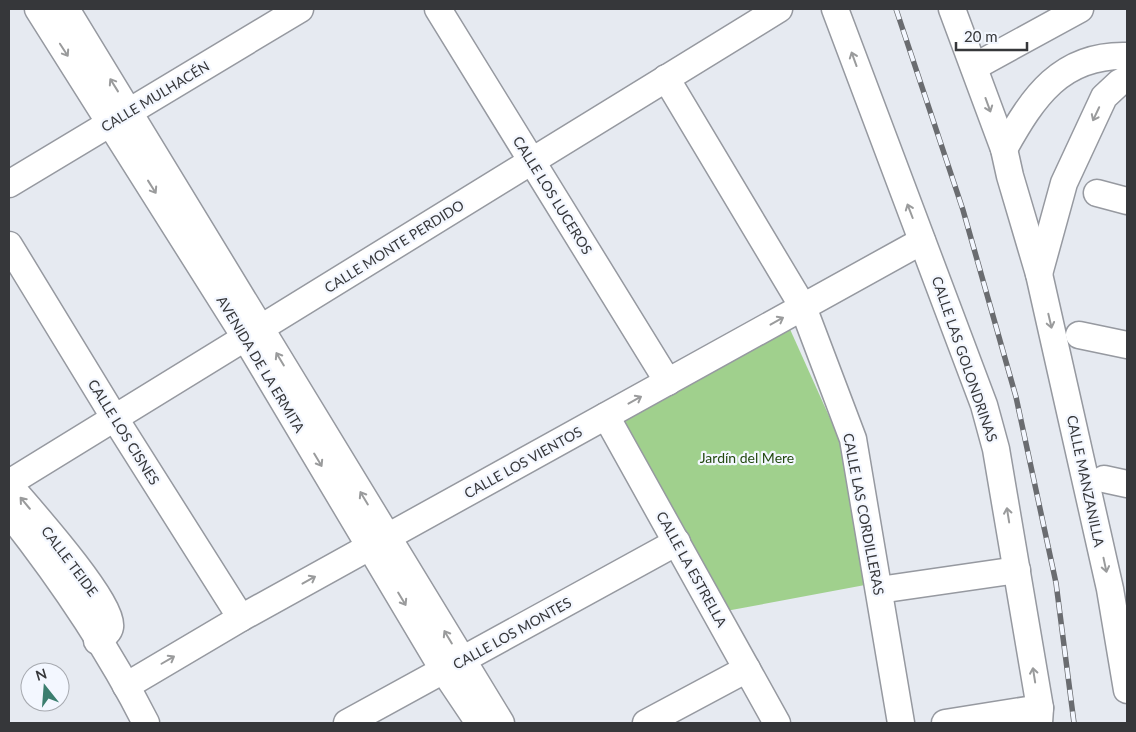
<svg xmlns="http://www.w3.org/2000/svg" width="1136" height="732" viewBox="0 0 1136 732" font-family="Lato,sans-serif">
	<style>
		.green { fill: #a0d08d }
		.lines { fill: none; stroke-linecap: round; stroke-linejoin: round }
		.minor-casing { stroke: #9699a0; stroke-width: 29 }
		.minor { stroke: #fff; stroke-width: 26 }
		.rail-casing { stroke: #6a6c70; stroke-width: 5.5 }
		.rail { stroke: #f3f7ff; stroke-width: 4; stroke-dasharray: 11; stroke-linecap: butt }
		.oneway { stroke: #9a9b9c }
		.labels { text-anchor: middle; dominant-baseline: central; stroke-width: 4.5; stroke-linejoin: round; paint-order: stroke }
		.street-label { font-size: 14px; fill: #36373a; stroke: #f3f7ff }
		.park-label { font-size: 14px; fill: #234910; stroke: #f3f7ff }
	</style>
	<rect width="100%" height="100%" fill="#e6eaf1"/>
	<!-- green -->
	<polygon class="green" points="789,327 842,445 865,585 726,611 622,419"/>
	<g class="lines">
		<!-- minor casing -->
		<g class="minor-casing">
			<g id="minor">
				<polyline points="38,9 245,337 444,671 479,723"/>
				<polyline points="66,9 501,723"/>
				<polyline points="438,9 668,382"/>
				<polyline points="835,9 984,405 996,449 1040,708 1039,723"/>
				<polyline points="952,9 1004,149 1010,176 1039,274 1110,589 1127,690"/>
				<polyline points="974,67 1080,9"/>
				<polyline points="666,78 803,307 853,439 901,723"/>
				<path d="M1004 149C1033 97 1061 54 1127 56"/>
				<polyline points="9,184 300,9"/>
				<polyline points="1097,193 1127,201"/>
				<polyline points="9,245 114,417 241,618"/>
				<polyline points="1039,274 1064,183 1104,97 1119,83 1127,79"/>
				<polyline points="1079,335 1127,345"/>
				<polyline points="606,416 777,723"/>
				<polyline points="1104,479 1127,484"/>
				<polyline points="9,483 779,9"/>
				<path d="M9 485C27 506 115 604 110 627 109 633 102 637 97 641"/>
				<path d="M9 513C61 579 108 648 146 723"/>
				<polyline points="879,590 1017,570"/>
				<polyline points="126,686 241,618 922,241"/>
				<polyline points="347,723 677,542"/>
				<polyline points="646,723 747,669"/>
				<polyline points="945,723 1040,708"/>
			</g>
		</g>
		<!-- minor -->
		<use href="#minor" class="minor"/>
		<!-- rail casing -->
		<g class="rail-casing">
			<polyline id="rail" points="896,9 963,210 1016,397 1056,583 1074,723"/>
		</g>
		<!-- rail -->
		<use href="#rail" class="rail"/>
	</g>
	<!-- one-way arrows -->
	<defs><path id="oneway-shaft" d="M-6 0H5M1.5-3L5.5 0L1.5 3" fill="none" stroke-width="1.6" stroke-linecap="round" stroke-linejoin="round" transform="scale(1.25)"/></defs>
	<g class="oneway">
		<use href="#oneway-shaft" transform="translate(64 50) rotate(57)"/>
		<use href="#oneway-shaft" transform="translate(854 59) rotate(-110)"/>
		<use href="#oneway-shaft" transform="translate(114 85) rotate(-122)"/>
		<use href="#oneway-shaft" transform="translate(988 105) rotate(70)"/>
		<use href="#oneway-shaft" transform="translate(1096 114) rotate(115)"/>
		<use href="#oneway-shaft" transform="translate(152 187) rotate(58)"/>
		<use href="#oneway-shaft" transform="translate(910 211) rotate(-111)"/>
		<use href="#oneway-shaft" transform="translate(777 321) rotate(-29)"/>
		<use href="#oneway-shaft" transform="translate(1050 321) rotate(77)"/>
		<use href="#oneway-shaft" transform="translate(280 359) rotate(-121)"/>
		<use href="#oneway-shaft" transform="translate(635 400) rotate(-29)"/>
		<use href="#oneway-shaft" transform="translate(318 460) rotate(59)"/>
		<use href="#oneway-shaft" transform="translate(364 498) rotate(-121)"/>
		<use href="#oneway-shaft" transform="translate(25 503) rotate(-130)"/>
		<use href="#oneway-shaft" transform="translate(1008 515) rotate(-99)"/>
		<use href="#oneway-shaft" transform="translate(1105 565) rotate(78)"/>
		<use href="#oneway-shaft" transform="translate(309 580) rotate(-29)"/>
		<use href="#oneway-shaft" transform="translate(402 599) rotate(59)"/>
		<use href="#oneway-shaft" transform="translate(448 637) rotate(-121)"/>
		<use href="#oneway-shaft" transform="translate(168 660) rotate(-30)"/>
		<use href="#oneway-shaft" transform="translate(1034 675) rotate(-99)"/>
	</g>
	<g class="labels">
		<!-- street labels -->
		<g class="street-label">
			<text transform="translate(155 96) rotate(-31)">CALLE MULHACÉN</text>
			<text transform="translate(553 195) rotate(58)">CALLE LOS LUCEROS</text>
			<text transform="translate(394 246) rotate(-32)">CALLE MONTE PERDIDO</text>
			<text transform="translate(965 359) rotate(71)">CALLE LAS GOLONDRINAS</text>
			<text transform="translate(261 364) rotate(59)">AVENIDA DE LA ERMITA</text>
			<text transform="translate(124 432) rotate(58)">CALLE LOS CISNES</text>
			<text transform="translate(523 462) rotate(-29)">CALLE LOS VIENTOS</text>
			<text transform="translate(1086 481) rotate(78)">CALLE MANZANILLA</text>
			<text transform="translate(864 514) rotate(79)">CALLE LAS CORDILLERAS</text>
			<text transform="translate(70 561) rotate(53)">CALLE TEIDE</text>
			<text transform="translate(692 569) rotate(61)">CALLE LA ESTRELLA</text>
			<text transform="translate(512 633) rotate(-29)">CALLE LOS MONTES</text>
		</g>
		<!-- park labels -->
		<g class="park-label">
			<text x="747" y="457">Jardín del Mere</text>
		</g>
	</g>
	<!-- border -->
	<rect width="1136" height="732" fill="none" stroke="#36373a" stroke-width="20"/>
	<!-- north arrow -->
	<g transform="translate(45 687) rotate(343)"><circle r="24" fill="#f3f7ff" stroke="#a7aab0"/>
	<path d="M0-4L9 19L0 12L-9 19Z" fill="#3b7e6f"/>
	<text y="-8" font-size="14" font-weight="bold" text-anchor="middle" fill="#36373a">N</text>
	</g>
	<!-- scale -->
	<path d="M956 42v8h71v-8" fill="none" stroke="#36373a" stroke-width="2.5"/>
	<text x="964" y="42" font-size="15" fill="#36373a" stroke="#f3f7ff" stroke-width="4" paint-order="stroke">20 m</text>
</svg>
